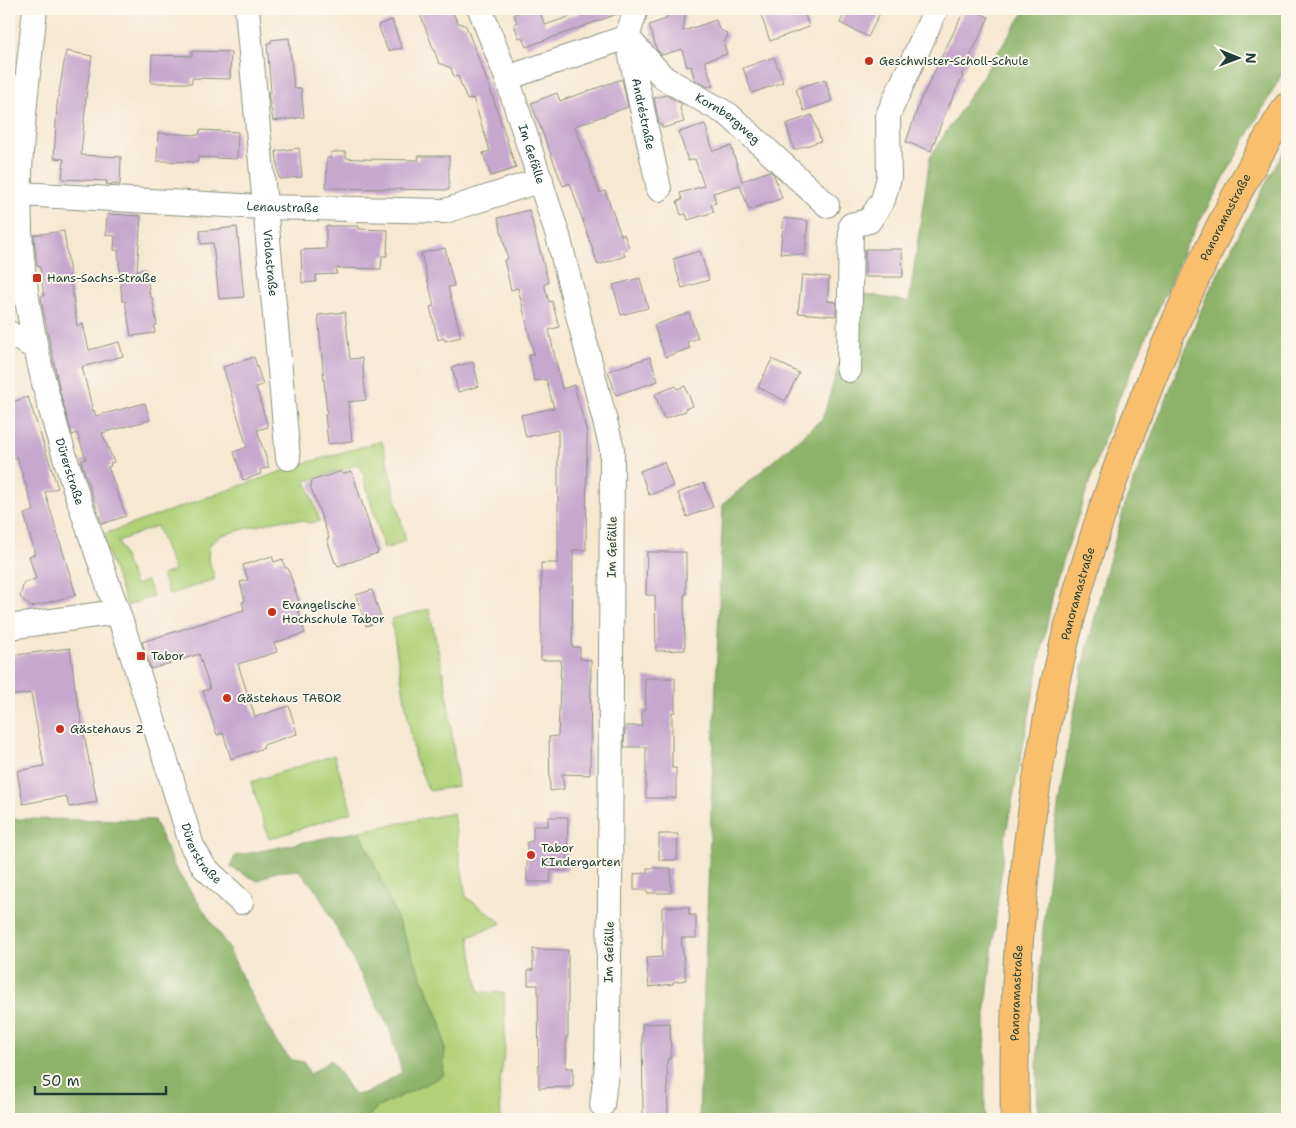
<svg xmlns="http://www.w3.org/2000/svg" width="1296" height="1128" viewBox="0 0 1296 1128" font-family="'Shantell Sans',sans-serif">
	<style>
		.green { fill: #b1d179; stroke: #688756 }
		.forest { fill: #8cb369; stroke: #56784e }
		.building { fill: #c8a7cf }
		.lines { fill: none; stroke-linecap: round; stroke-linejoin: round }
		.minor-casing { stroke: #8a9282; stroke-width: 26 }
		.major-casing { stroke: #8a9282; stroke-width: 30 }
		.minor { stroke: #fff; stroke-width: 24 }
		.major { stroke: #f9bf6d; stroke-width: 28 }
		.poi-dot { fill: #c8321e; stroke: #fbf7ec; stroke-width: 2 }
		.labels { text-anchor: middle; dominant-baseline: central; stroke-width: 4; stroke-linejoin: round; paint-order: stroke }
		.poi-label { font-size: 12px; fill: #1f3d34; stroke: #fbf7ec; text-anchor: start }
		.street-label { font-size: 12px; fill: #1f3d34; stroke: #fbf7ec }
	</style>
	<rect width="100%" height="100%" fill="#fbf7ec"/>
	<filter id="ink" filterUnits="userSpaceOnUse"><feTurbulence type="fractalNoise" baseFrequency=".02" numOctaves="2"/><feDisplacementMap in="SourceGraphic" scale="10" xChannelSelector="R" yChannelSelector="G"/><feConvolveMatrix kernelMatrix="1 2 1 2 8 2 1 2 1" color-interpolation-filters="sRGB"/></filter>
	<filter id="wash" filterUnits="userSpaceOnUse"><feTurbulence type="fractalNoise" baseFrequency=".0096" numOctaves="4" result="noise"/><feDisplacementMap in="SourceGraphic" scale="20" xChannelSelector="R" yChannelSelector="G"/><feGaussianBlur stdDeviation="1.12" result="paint"/><feColorMatrix in="noise" values="0 0 0 0 0 0 0 0 0 0 0 0 0 0 0 0 0 1.4 0 .05"/><feComposite in="paint" operator="in"/></filter>
	<g filter="url(#wash)">
		<rect width="100%" height="100%" fill="#f6e8d1"/>
		<!-- green -->
		<g class="green">
			<polygon points="382,441 406,541 384,549 360,464 306,481 320,521 308,523 301,520 280,520 222,535 210,544 208,558 215,579 169,595 162,575 174,571 157,526 118,541 135,585 147,581 153,596 127,606 101,535 302,464"/>
			<polygon points="429,609 446,687 458,786 429,791 415,758 391,619"/>
			<polygon points="334,755 352,812 269,839 251,782"/>
			<polygon points="453,813 466,897 502,923 469,937 479,992 504,993 505,1047 499,1089 501,1119 372,1119 370,1115 376,1108 445,1050 441,1023 360,831"/>
		</g>
		<!-- forest -->
		<g class="forest">
			<polygon points="1026,9 1287,9 1287,65 1186,246 1113,412 1054,588 1005,838 985,1016 985,1119 699,1119 723,504 823,418 860,293 909,302 930,157"/>
			<polygon points="1287,146 1287,1119 1038,1119 1037,1067 1039,983 1044,917 1054,832 1071,728 1086,654 1103,583 1126,501 1207,295 1271,174"/>
			<polygon points="9,819 154,820 175,868 228,947 243,979 275,1040 291,1060 304,1062 310,1074 331,1060 354,1095 369,1092 402,1072 389,1028 318,893 299,870 275,872 258,881 230,867 235,856 360,831 441,1023 445,1050 443,1076 376,1108 367,1118 367,1119 9,1119"/>
		</g>
		<g id="blocks">
			<!-- building -->
			<g class="building">
				<polygon points="418,9 429,10 433,9 452,9 457,22 466,26 489,86 516,168 491,176 483,153 490,151 473,98 467,100 458,76 454,77 451,68 439,63"/>
				<polygon points="529,9 539,9 545,25 580,13 579,9 622,9 620,13 526,47 522,37 519,38 514,24 517,23 514,14"/>
				<polygon points="668,9 686,9 683,31 716,20 719,29 728,34 724,44 727,54 705,61 713,86 708,87 695,80 691,66 687,67 682,49 662,55 657,50 649,25 666,19"/>
				<polygon points="759,9 803,9 809,27 770,41"/>
				<polygon points="847,9 882,9 868,37 840,23"/>
				<polygon points="965,9 971,9 989,17 961,75 963,76 944,116 931,151 906,142 920,101"/>
				<polygon points="392,20 402,49 395,49 388,51 378,25"/>
				<polygon points="289,38 294,89 301,88 304,117 273,121 268,92 271,92 267,43 271,43 271,40"/>
				<polygon points="66,51 92,56 87,88 81,155 121,157 120,185 106,184 107,181 62,179 64,159 54,158 57,105"/>
				<polygon points="192,51 231,52 230,79 192,78 192,83 151,83 152,55 192,56"/>
				<polygon points="774,57 783,82 752,93 743,68"/>
				<polygon points="622,79 628,107 575,126 600,193 605,191 621,235 624,234 629,248 623,251 625,256 598,265 570,183 563,186 531,103 557,93 560,101"/>
				<polygon points="825,79 832,101 804,111 796,89"/>
				<polygon points="666,95 682,104 680,108 684,122 663,128 661,124 659,124 654,98"/>
				<polygon points="812,115 821,141 794,150 786,124"/>
				<polygon points="705,124 713,151 731,146 742,181 770,171 774,175 782,198 749,210 740,185 713,193 716,203 711,204 714,212 688,220 686,214 681,215 677,201 682,200 680,193 704,186 695,159 688,161 679,132"/>
				<polygon points="200,130 238,132 237,159 198,157 198,162 157,161 158,133 199,135"/>
				<polygon points="299,148 302,177 279,179 276,151"/>
				<polygon points="331,152 346,152 346,158 359,159 419,160 418,156 449,156 449,190 326,188 327,158 331,158"/>
				<polygon points="529,210 548,281 548,283 544,284 549,302 552,301 559,327 549,330 562,389 574,385 587,433 586,550 573,550 572,647 580,647 580,659 591,660 590,775 562,774 564,789 550,791 549,737 558,736 561,660 541,660 541,563 558,563 558,430 526,437 521,415 554,408 546,379 534,381 529,355 534,354 518,288 511,290 504,260 508,259 498,218"/>
				<polygon points="107,214 141,216 137,271 146,269 150,297 152,297 157,325 154,326 155,333 131,336 125,301 122,301 118,250 114,250 115,236 106,235"/>
				<polygon points="784,218 808,221 805,255 780,253"/>
				<polygon points="326,226 359,226 359,229 388,230 387,256 382,256 381,269 336,268 337,274 316,275 316,282 302,283 301,250 326,249"/>
				<polygon points="237,227 244,297 219,299 213,243 201,244 200,231"/>
				<polygon points="64,231 77,326 83,324 89,350 119,342 123,356 82,367 93,411 94,410 96,416 145,403 150,420 102,433 114,462 110,463 111,466 108,467 126,516 102,524 81,461 86,459 77,433 72,435 61,396 43,310 41,296 44,296 40,267 37,266 34,235"/>
				<polygon points="445,248 454,286 448,287 461,337 445,341 444,338 438,340 430,307 434,306 421,253"/>
				<polygon points="865,249 902,249 903,277 865,277"/>
				<polygon points="700,251 709,280 682,288 673,259"/>
				<polygon points="802,275 829,277 827,301 836,302 836,316 798,313"/>
				<polygon points="640,278 648,308 621,315 613,285"/>
				<polygon points="345,312 350,359 362,358 366,400 348,402 352,441 328,444 325,414 327,414 318,315"/>
				<polygon points="689,313 698,338 687,342 690,348 665,357 654,325"/>
				<polygon points="254,357 263,385 256,387 268,427 257,430 269,467 260,470 261,474 243,480 234,452 247,447 223,367"/>
				<polygon points="650,357 658,381 616,395 608,371"/>
				<polygon points="772,359 799,373 785,401 758,387"/>
				<polygon points="473,362 479,386 458,392 452,367"/>
				<polygon points="676,386 677,389 685,386 693,406 685,409 686,411 664,419 655,394"/>
				<polygon points="28,397 58,488 45,492 76,595 31,607 20,597 24,582 36,579 29,556 35,554 24,514 34,511 17,457 9,459 9,403"/>
				<polygon points="664,462 673,486 649,495 640,471"/>
				<polygon points="342,471 342,474 352,471 378,553 338,566 336,562 335,563 327,539 329,538 310,485 312,484 311,481"/>
				<polygon points="704,483 713,507 687,517 678,493"/>
				<polygon points="647,552 686,552 686,595 684,595 685,650 656,651 655,595 646,595"/>
				<polygon points="272,556 274,562 283,559 285,568 288,568 300,605 297,606 305,633 274,643 277,652 238,664 255,717 289,706 297,734 263,745 264,748 231,759 223,733 217,735 203,691 210,689 199,654 151,669 142,642 244,610 242,602 245,601 240,582 248,580 243,565"/>
				<polygon points="372,590 382,621 366,626 356,595"/>
				<polygon points="70,648 75,687 97,802 69,807 66,796 23,804 17,771 44,766 31,693 9,696 9,656"/>
				<polygon points="645,678 675,678 675,712 672,712 672,768 676,768 676,798 646,798 646,747 624,747 625,726 642,726 642,710 646,710"/>
				<polygon points="548,817 568,817 567,871 551,871 550,882 527,882 527,842 533,841 533,826 548,826"/>
				<polygon points="659,834 678,834 677,860 659,860"/>
				<polygon points="647,868 671,868 671,893 647,893 647,890 634,890 634,874 647,873"/>
				<polygon points="662,907 689,907 689,915 696,915 696,938 681,938 686,980 673,982 673,984 649,987 646,958 662,957"/>
				<polygon points="533,949 568,950 568,1037 566,1037 566,1068 573,1068 573,1087 539,1088 538,985 528,985 528,970 533,970"/>
				<polygon points="670,1023 671,1059 667,1059 668,1116 643,1116 642,1024"/>
			</g>
		</g>
	</g>
	<g filter="url(#ink)">
		<use href="#blocks" fill-opacity="0" stroke="#8a9282" stroke-width="1"/>
		<g class="lines">
			<!-- minor casing -->
			<g class="minor-casing">
				<g id="minor">
					<path id="s1" d="M35 9C26 95 13 182 23 268 36 387 78 499 117 610 144 688 168 767 192 846L204 867 241 902"/>
					<path id="s2" d="M247 9 288 458"/>
					<path id="s3" d="M480 9 507 78 558 236 612 449 610 905 607 1064 602 1105"/>
					<path id="s4" d="M636 9 627 37 659 189"/>
					<path id="s5" d="M627 37 664 78 729 115 827 205"/>
					<polyline points="507,78 627,37"/>
					<path id="s6" d="M19 194 264 207 445 211 541 180"/>
					<polyline points="9,333 36,348"/>
					<polyline points="849,370 851,225 869,221 883,200 889,177 888,115 936,9"/>
					<polyline points="9,627 117,612"/>
				</g>
			</g>
			<!-- major casing -->
			<g class="major-casing">
				<g id="major">
					<path id="s7" d="M1015 1119C1011 943 1030 761 1078 591 1102 505 1133 422 1168 340 1202 260 1241 180 1287 107"/>
				</g>
			</g>
			<!-- minor -->
			<use href="#minor" class="minor"/>
			<!-- major -->
			<use href="#major" class="major"/>
		</g>
	</g>
	<!-- markers -->
	<g class="poi-dot">
		<circle cx="869" cy="61" r="5"/>
		<rect x="32" y="273" width="10" height="10" rx="2.5"/>
		<circle cx="272" cy="612" r="5"/>
		<rect x="136" y="651" width="10" height="10" rx="2.5"/>
		<circle cx="227" cy="698" r="5"/>
		<circle cx="60" cy="729" r="5"/>
		<circle cx="531" cy="855" r="5"/>
	</g>
	<g class="labels">
		<!-- poi labels -->
		<g class="poi-label">
			<text x="879" y="61">Geschwister-Scholl-Schule</text>
			<text x="47" y="278">Hans-Sachs-Straße</text>
			<text x="282" y="605">Evangelische<tspan x="282" dy="14">Hochschule Tabor</tspan></text>
			<text x="151" y="656">Tabor</text>
			<text x="237" y="698">Gästehaus TABOR</text>
			<text x="70" y="729">Gästehaus 2</text>
			<text x="541" y="848">Tabor<tspan x="541" dy="14">KIndergarten</tspan></text>
		</g>
		<!-- street labels -->
		<g class="street-label">
			<text stroke="none"><textPath href="#s4" startOffset="108">Andréstraße</textPath></text>
			<text stroke="none"><textPath href="#s5" startOffset="131">Kornbergweg</textPath></text>
			<text stroke="none"><textPath href="#s3" startOffset="154">Im Gefälle</textPath></text>
			<text stroke="none"><textPath href="#s6" startOffset="264">Lenaustraße</textPath></text>
			<text stroke="none"><textPath href="#s7" startOffset="936">Panoramastraße</textPath></text>
			<text stroke="none"><textPath href="#s2" startOffset="255">Violastraße</textPath></text>
			<text stroke="none"><textPath href="#s1" startOffset="469">Dürerstraße</textPath></text>
			<text transform="translate(612 547) rotate(-89)">Im Gefälle</text>
			<text stroke="none"><textPath href="#s7" startOffset="531">Panoramastraße</textPath></text>
			<text stroke="none"><textPath href="#s1" startOffset="874">Dürerstraße</textPath></text>
			<text transform="translate(609 952) rotate(-89)">Im Gefälle</text>
			<text stroke="none"><textPath href="#s7" startOffset="126">Panoramastraße</textPath></text>
		</g>
	</g>
	<!-- margin -->
	<rect width="1296" height="1128" fill="none" stroke="#fbf7ec" stroke-width="30"/>
	<!-- north arrow -->
	<g transform="translate(1238 58) rotate(91)" stroke="#fbf7ec" stroke-width="4" paint-order="stroke">
	<path d="M0-4L9 19L0 12L-9 19Z" fill="#1f3d34"/>
	<text y="-8" font-size="14" font-weight="bold" text-anchor="middle" fill="#1f3d34">N</text>
	</g>
	<!-- scale -->
	<path d="M35 1086v8h131v-8" fill="none" stroke="#1f3d34" stroke-width="2.5"/>
	<text x="42" y="1086" font-size="15" fill="#1f3d34" stroke="#fbf7ec" stroke-width="4" paint-order="stroke">50 m</text>
</svg>
